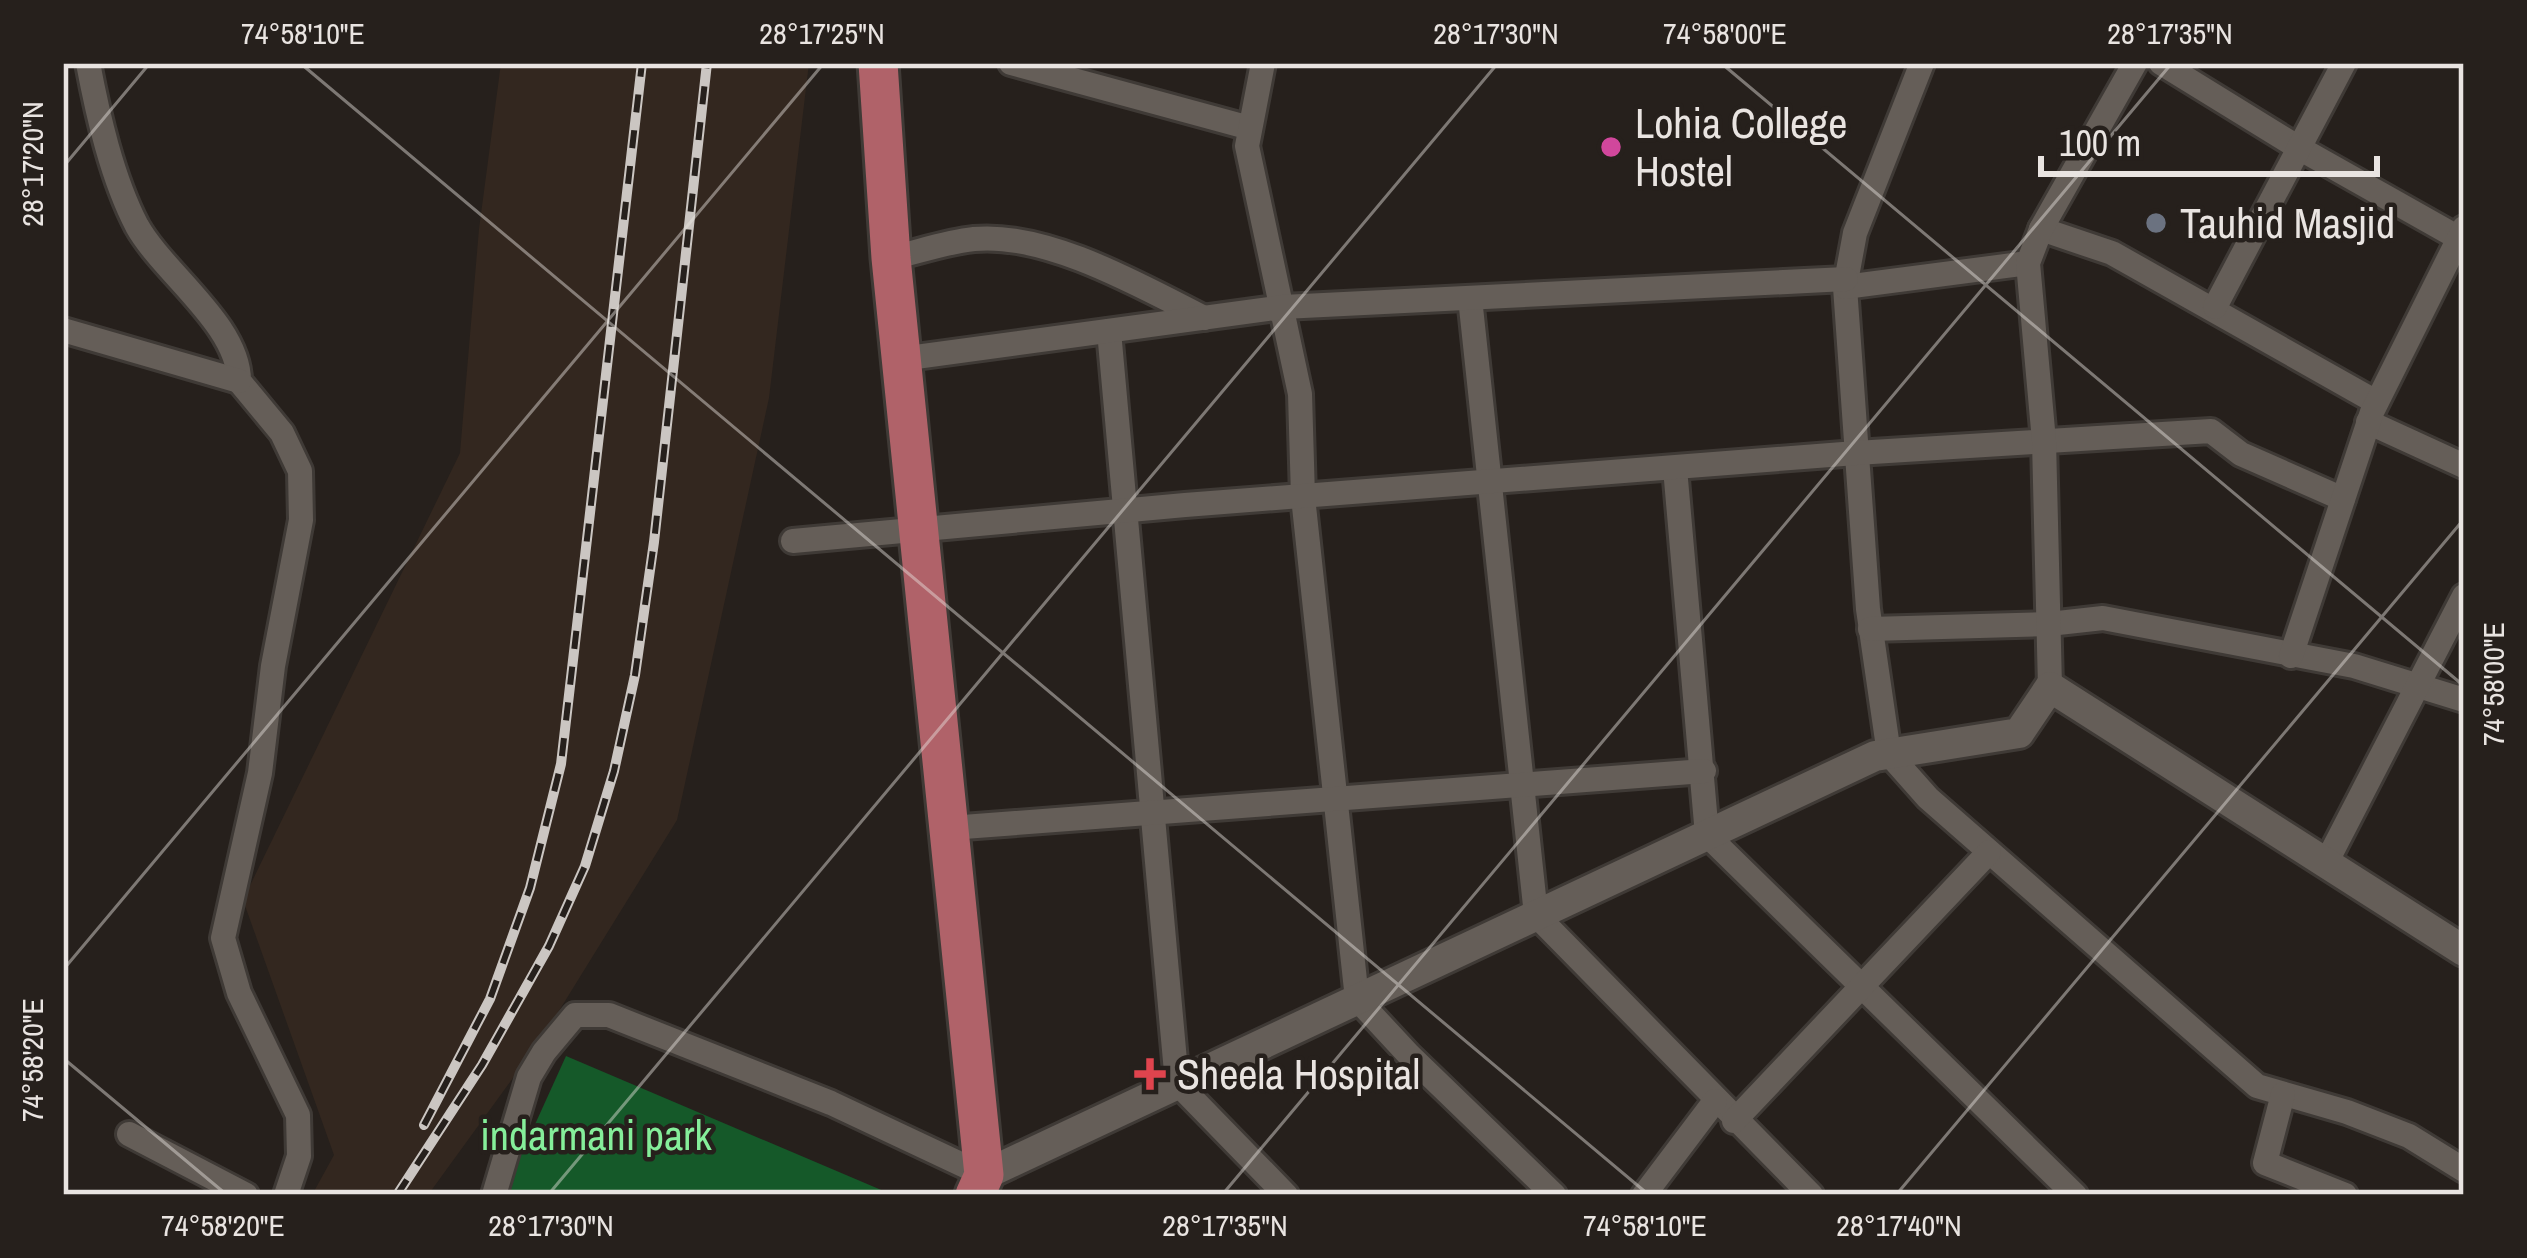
<svg xmlns="http://www.w3.org/2000/svg" width="2527" height="1258" viewBox="0 0 2527 1258" font-family="'Archivo Narrow',sans-serif">
	<style>
		.built { fill: #33271f }
		.green { fill: #155929 }
		.lines { fill: none; stroke-linecap: round; stroke-linejoin: round }
		.minor-casing { stroke: #3f3a36; stroke-width: 30 }
		.tertiary-casing { stroke: #3f3a36; stroke-width: 36 }
		.trunk-casing { stroke: #3f3a36; stroke-width: 45 }
		.minor { stroke: #655e58; stroke-width: 24 }
		.tertiary { stroke: #655e58; stroke-width: 30 }
		.trunk { stroke: #b06269; stroke-width: 39 }
		.rail-casing { stroke: #cbc6c2; stroke-width: 10 }
		.rail { stroke: #26201c; stroke-width: 6; stroke-dasharray: 18; stroke-linecap: butt }
		.ticks { fill: none; stroke: #e9e4e1; stroke-width: 3; stroke-opacity: 0.45 }
		.hotel-dot { fill: #d1479c; stroke: #26201c; stroke-width: 4.5 }
		.worship-dot { fill: #6b7280; stroke: #26201c; stroke-width: 4.5 }
		.health-dot { fill: #e0444e; stroke: #26201c; stroke-width: 4.5 }
		.labels { text-anchor: middle; dominant-baseline: central; stroke-width: 9; stroke-linejoin: round; paint-order: stroke }
		.poi-label { font-size: 42px; fill: #e9e4e1; stroke: #26201c; text-anchor: start }
		.park-label { font-size: 42px; fill: #85ee9a; stroke: #26201c }
		.neatline { fill: none; stroke: #e9e4e1; stroke-width: 4.5 }
		.ticks-label { font-size: 30px; text-anchor: middle; fill: #e9e4e1 }
	</style>
	<rect width="100%" height="100%" fill="#26201c"/>
	<!-- built -->
	<polygon class="built" points="501,63 809,63 769,398 677,820 544,1035 428,1195 312,1195 334,1155 243,900 460,453 479,229"/>
	<!-- green -->
	<polygon class="green" points="566,1056 886,1192 887,1195 503,1195"/>
	<g class="lines">
		<!-- minor casing -->
		<g class="minor-casing">
			<g id="minor">
				<path d="M88 63C98 116 112 178 137 226 164 274 239 325 239 381L282 433 300 471 301 520 273 666 260 773 223 938 239 993 298 1115 299 1156 286 1195"/>
				<polyline points="1011,63 1250,128"/>
				<polyline points="1263,63 1247,146 1300,394 1303,497 1357,999 1409,1055 1554,1195"/>
				<polyline points="1922,63 1855,233 1845,287 1868,609 1889,754 1928,798 2257,1086 2347,1112 2409,1136 2464,1170"/>
				<polyline points="2161,63 2299,148 2464,241"/>
				<polyline points="2041,229 2112,253 2376,402"/>
				<path d="M891 258C918 252 946 242 974 239 1047 232 1141 286 1204 318"/>
				<polyline points="1845,287 2028,263"/>
				<polyline points="1470,298 1536,915 1811,1195"/>
				<polyline points="2215,307 2344,63"/>
				<polyline points="63,330 239,381"/>
				<polyline points="1109,331 1177,1083 1286,1195"/>
				<polyline points="901,359 1283,307 1846,279"/>
				<polyline points="2368,422 2464,466"/>
				<polyline points="1675,468 1707,835 2075,1195"/>
				<polyline points="793,541 1185,505 1856,453 2211,431 2241,454 2343,499"/>
				<polyline points="1870,629 2049,624 2103,618 2354,666 2464,700"/>
				<polyline points="2291,656 2372,412 2464,228"/>
				<polyline points="2050,687 2044,441 2028,263 2041,229 2135,63"/>
				<polyline points="950,828 1704,771"/>
				<polyline points="2325,865 2464,596"/>
				<polyline points="2283,1094 2265,1163 2345,1195"/>
				<polyline points="1734,1121 1989,852"/>
				<polyline points="129,1134 246,1195"/>
				<polyline points="494,1195 529,1077 544,1052 575,1015 609,1015 831,1103 984,1175"/>
				<polyline points="1644,1195 1715,1101"/>
			</g>
		</g>
		<!-- tertiary casing -->
		<g class="tertiary-casing">
			<polyline id="tertiary" points="984,1175 1875,756 2019,733 2050,687 2464,951"/>
		</g>
		<!-- trunk casing -->
		<g class="trunk-casing">
			<polyline id="trunk" points="878,63 891,258 984,1175 975,1195"/>
		</g>
		<!-- minor -->
		<use href="#minor" class="minor"/>
		<!-- tertiary -->
		<use href="#tertiary" class="tertiary"/>
		<!-- trunk -->
		<use href="#trunk" class="trunk"/>
		<!-- rail casing -->
		<g class="rail-casing">
			<g id="rail">
				<polyline points="424,1125 490,999 530,888 561,764 642,63"/>
				<polyline points="397,1195 482,1065 549,946 585,866 614,771 635,675 654,542 707,63"/>
			</g>
		</g>
		<!-- rail -->
		<use href="#rail" class="rail"/>
	</g>
	<!-- ticks -->
	<path class="ticks" d="M300 63 1649 1195M1721 63 2464 686M63 167 150 63M63 970 824 63M63 1058 227 1195M548 1195 1498 63M1222 1195 2172 63M1896 1195 2464 519"/>
	<!-- markers -->
	<circle class="hotel-dot" cx="1611" cy="147" r="12"/>
	<circle class="worship-dot" cx="2156" cy="223" r="12"/>
	<path class="health-dot" d="M1144 1056h12v12h12v12h-12v12h-12v-12h-12v-12h12z"/>
	<g class="labels">
		<!-- poi labels -->
		<g class="poi-label">
			<text x="1635" y="123">Lohia College<tspan x="1635" dy="48">Hostel</tspan></text>
			<text x="2180" y="223">Tauhid Masjid</text>
			<text x="1177" y="1074">Sheela Hospital</text>
		</g>
		<!-- park labels -->
		<g class="park-label">
			<text x="596" y="1135">indarmani park</text>
		</g>
	</g>
	<!-- border -->
	<rect width="2527" height="1258" fill="none" stroke="#26201c" stroke-width="132"/>
	<!-- scale -->
	<path d="M2041 156v18h336v-18" fill="none" stroke="#e9e4e1" stroke-width="6"/>
	<text x="2059" y="156" font-size="36" fill="#e9e4e1" stroke="#26201c" stroke-width="9" paint-order="stroke">100 m</text>
	<rect x="66" y="66" width="2395" height="1126" class="neatline"/>
	<g class="ticks-label">
		<text x="303" y="44">74°58'10"E</text>
		<text x="822" y="44">28°17'25"N</text>
		<text x="1496" y="44">28°17'30"N</text>
		<text x="1725" y="44">74°58'00"E</text>
		<text x="2170" y="44">28°17'35"N</text>
		<text transform="translate(33 164) rotate(-90)" y="10">28°17'20"N</text>
		<text transform="translate(2494 684) rotate(-90)" y="10">74°58'00"E</text>
		<text transform="translate(33 1060) rotate(-90)" y="10">74°58'20"E</text>
		<text x="223" y="1236">74°58'20"E</text>
		<text x="551" y="1236">28°17'30"N</text>
		<text x="1225" y="1236">28°17'35"N</text>
		<text x="1645" y="1236">74°58'10"E</text>
		<text x="1899" y="1236">28°17'40"N</text>
	</g>
</svg>
